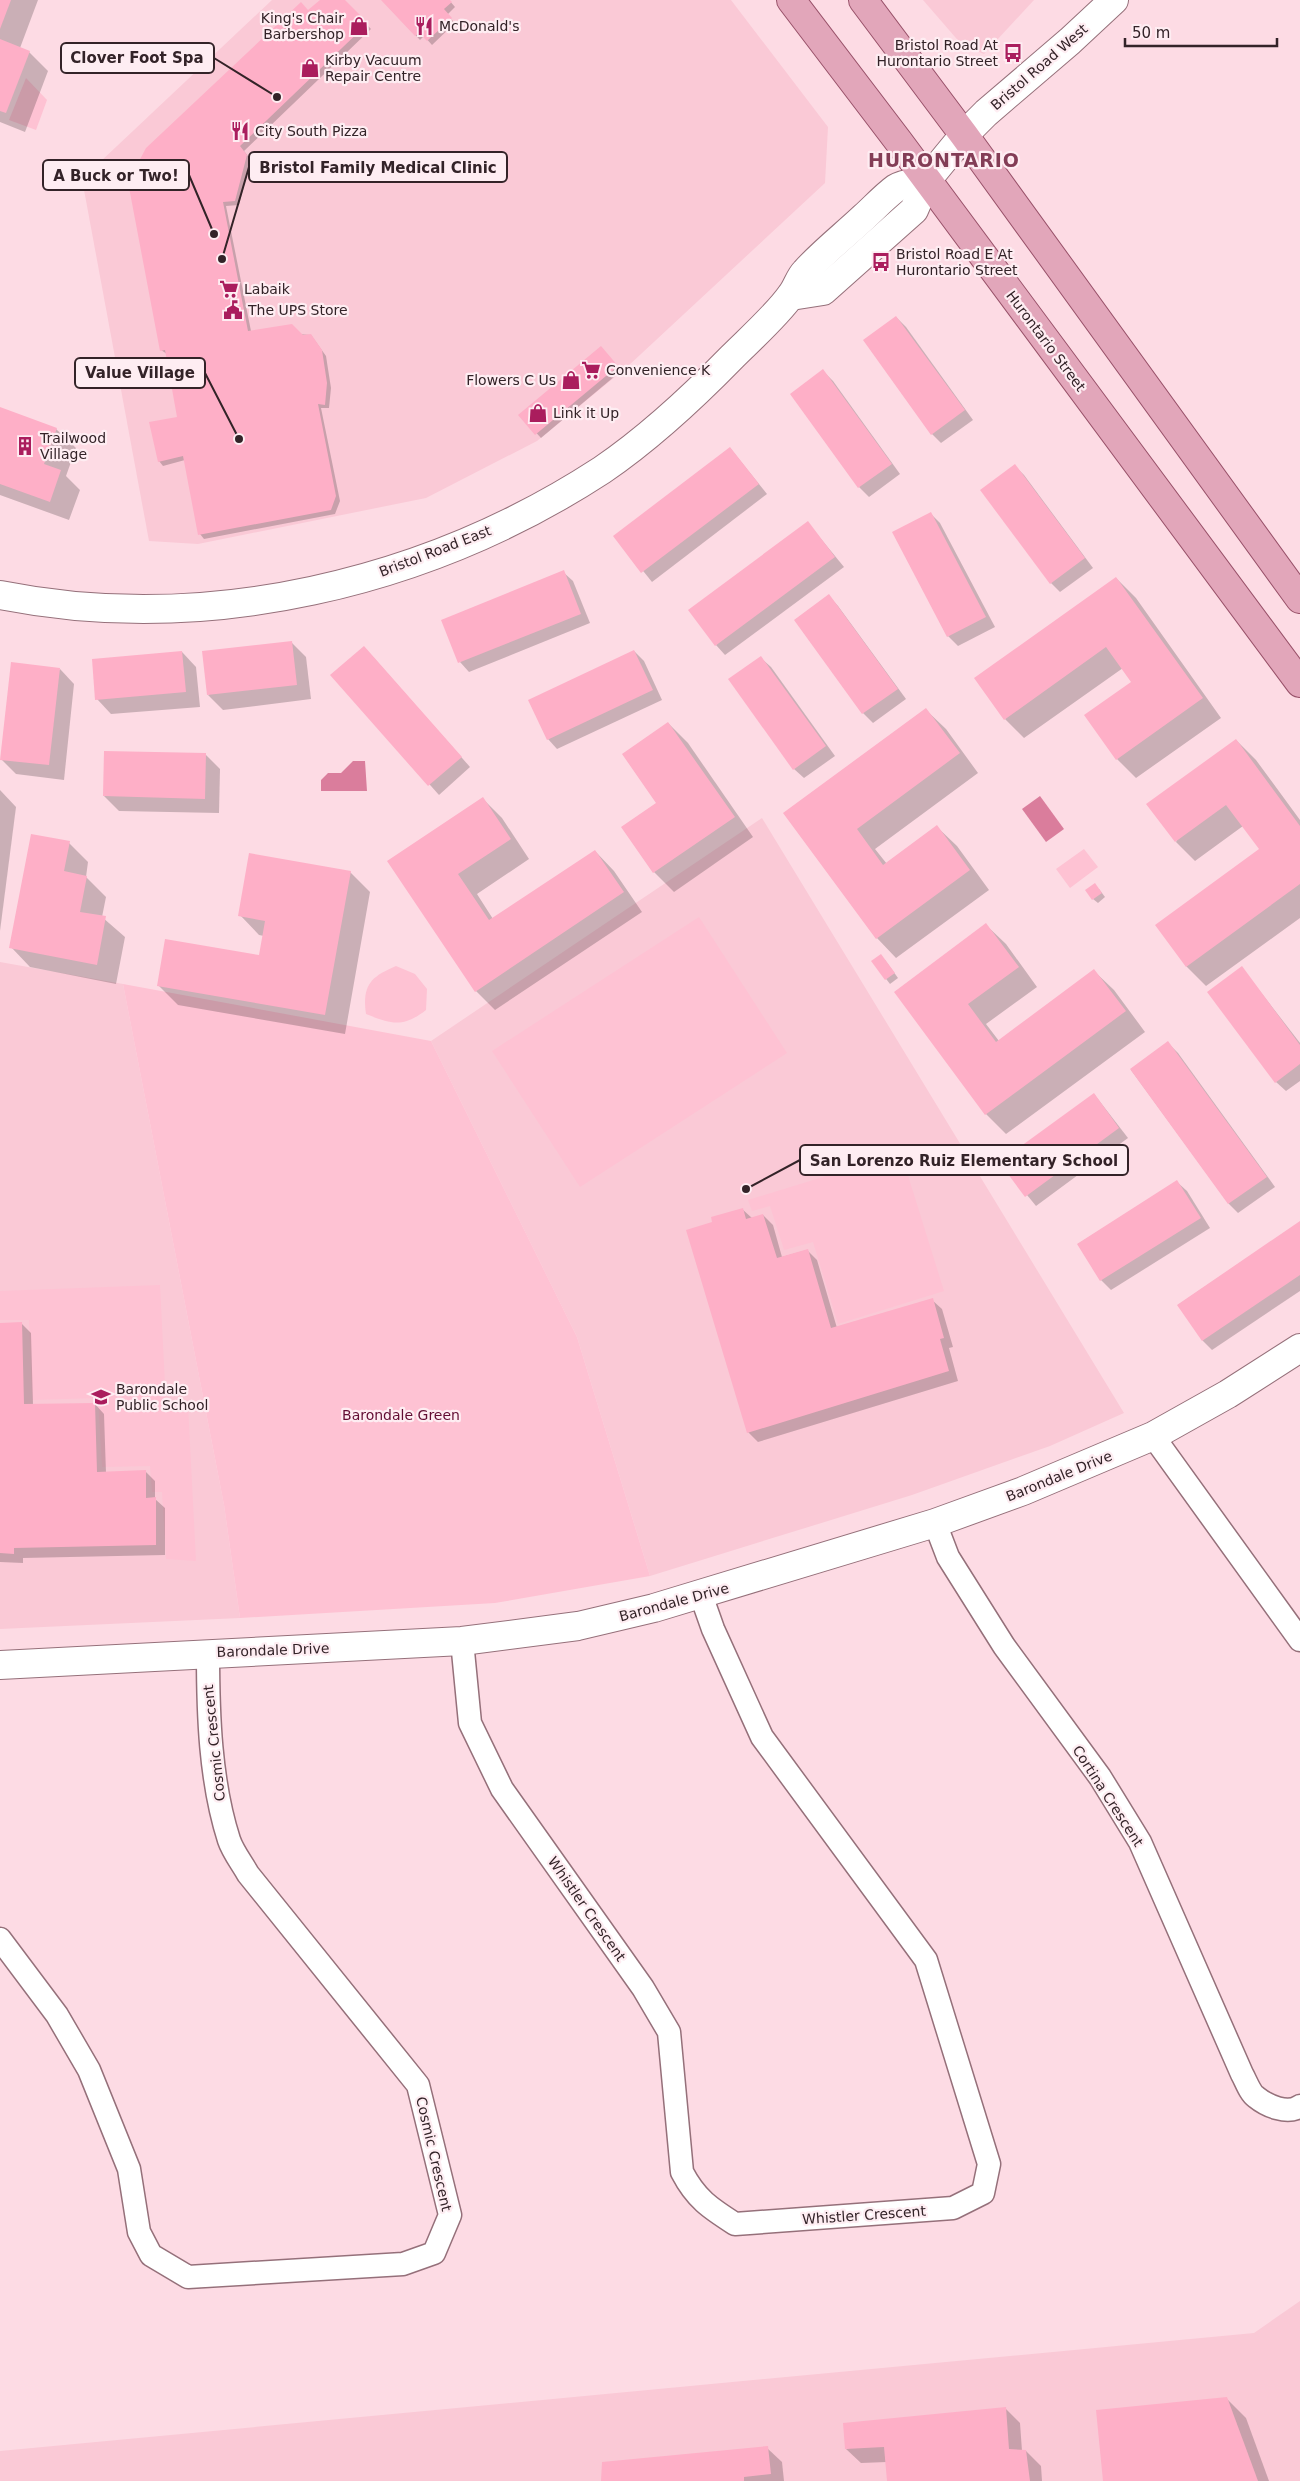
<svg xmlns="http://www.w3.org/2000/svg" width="1300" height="2481" viewBox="0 0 1300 2481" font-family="'DejaVu Sans',sans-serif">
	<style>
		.built { fill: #fac9d6 }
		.green { fill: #fec2d3 }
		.water { fill: #da7d9c }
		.shadow { fill: #0003 }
		.building { fill: #feafc7 }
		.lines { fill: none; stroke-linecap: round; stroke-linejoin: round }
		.minor-casing { stroke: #95707a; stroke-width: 25 }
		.tertiary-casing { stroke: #95707a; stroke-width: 30 }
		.primary-casing { stroke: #985169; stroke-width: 30 }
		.minor { stroke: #fff; stroke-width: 22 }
		.tertiary { stroke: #fff; stroke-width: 28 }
		.primary { stroke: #e2a6ba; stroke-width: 28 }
		.labels { text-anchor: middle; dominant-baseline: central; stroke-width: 4.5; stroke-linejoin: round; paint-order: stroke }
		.poi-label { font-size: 14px; fill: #332328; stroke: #feedf2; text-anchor: start }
		.street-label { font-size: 14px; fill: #332328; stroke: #feedf2 }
		.park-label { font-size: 14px; fill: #620d33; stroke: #feedf2 }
		.district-label { font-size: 19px; font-weight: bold; letter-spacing: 1px; fill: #833d56; stroke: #feedf2 }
		.leader { fill: none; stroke: #332328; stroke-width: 2 }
		.callout-dot { fill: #332328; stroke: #feedf2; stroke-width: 2 }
		.callout { fill: #feedf2; stroke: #332328; stroke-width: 2 }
		.callout-label { font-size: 15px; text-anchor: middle; font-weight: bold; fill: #332328 }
	</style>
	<rect width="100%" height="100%" fill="#fddbe4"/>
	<!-- built -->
	<g class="built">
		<polygon points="272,0 731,0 828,127 825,183 627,367 537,441 426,498 198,544 149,541 82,179"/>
		<polygon points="923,0 1034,0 984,54 962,45"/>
		<polygon points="762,818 1124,1413 1050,1446 912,1495 650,1576 577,1337 431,1041"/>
		<polygon points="0,962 123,984 224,1505 240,1618 0,1629"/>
		<polygon points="1300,2301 1300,2481 0,2481 0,2451 1254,2333"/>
	</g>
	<!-- green -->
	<g class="green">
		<polygon points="26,78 47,100 36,130 9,120"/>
		<polygon points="1084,849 1098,867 1070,888 1056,869"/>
		<polygon points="699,917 787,1053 580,1187 492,1051"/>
		<path d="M396 966 415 974 427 989 426 1010C403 1028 391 1024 366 1014 362 986 370 977 396 966Z"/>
		<polygon points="123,984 431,1041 577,1337 650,1576 495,1603 240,1618 224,1505"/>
		<polygon points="901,1153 944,1291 838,1324 813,1242 784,1250 770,1206 752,1211 748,1200"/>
		<polygon points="160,1285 166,1405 188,1405 196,1561 166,1559 162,1492 152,1492 150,1466 102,1467 98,1398 32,1400 29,1320 0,1320 0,1291"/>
	</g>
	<!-- water -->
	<g class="water">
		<polygon points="353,761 365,761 367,791 321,791 321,780 328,773 341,773"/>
		<polygon points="1040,796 1064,829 1046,842 1022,809"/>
	</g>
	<!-- shadow -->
	<g class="shadow">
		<polygon points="0,0 38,0 20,48 29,52 48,71 25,132 0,122"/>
		<polygon points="322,0 343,0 371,29 244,151 251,160 239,205 226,206 251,331 311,335 326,356 331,388 329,408 321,408 340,501 335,514 204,539 200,534 185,460 163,466 159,461 178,418 167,354 161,350 129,183"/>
		<polygon points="383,0 449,0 455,7 447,15 455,23 432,45 424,36 420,40"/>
		<polygon points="896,317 906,327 973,420 941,443 932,434"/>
		<polygon points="605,352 621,371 541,438 520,415"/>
		<polygon points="823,371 833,381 900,474 869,497 859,487"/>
		<polygon points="0,408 56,429 76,448 66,476 80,490 69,520 0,495"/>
		<polygon points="730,448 767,494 652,582 615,536"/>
		<polygon points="1015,466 1024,475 1093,568 1060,592 1051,583"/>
		<polygon points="931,514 940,523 995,627 958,646 948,636 894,533"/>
		<polygon points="808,523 844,567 725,655 716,645"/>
		<polygon points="563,572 573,581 590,623 469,672 460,662"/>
		<polygon points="1116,578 1136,598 1221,718 1136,778 1117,759 1133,682 1123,668 1024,738 1005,719"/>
		<polygon points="829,596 838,606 906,699 873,723 863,713 795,620"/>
		<polygon points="291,642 306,657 311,699 223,710 208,695"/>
		<polygon points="634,651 644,661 662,700 557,749 548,739"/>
		<polygon points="182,652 196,667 200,707 111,714 97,699"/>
		<polygon points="373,657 470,767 439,795 332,675"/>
		<polygon points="761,658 771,667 835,756 804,778 794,769"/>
		<polygon points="60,669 74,684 64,780 16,774 1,759"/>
		<polygon points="926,710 946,729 978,773 875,849 887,864 937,827 957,846 989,890 896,958 877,938 785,814"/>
		<polygon points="668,723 688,743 753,837 674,892 654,872 657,804"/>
		<polygon points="1236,740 1256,760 1300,820 1300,918 1206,986 1187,967 1157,926 1261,850 1243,826 1195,861 1176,842"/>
		<polygon points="205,754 220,769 219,813 119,811 104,796"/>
		<polygon points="0,790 16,807 0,931"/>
		<polygon points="483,799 502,818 529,859 477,894 493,919 595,851 614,871 642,912 495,1010 476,991 389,861"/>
		<polygon points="69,843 88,862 86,877 106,897 102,917 125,937 116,984 30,967 11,947"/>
		<polygon points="350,872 370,892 345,1034 178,1005 159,986 260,957 264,936 259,935 240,915"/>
		<polygon points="1099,889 1105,897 1098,903 1093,899"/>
		<polygon points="986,925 1006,944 1037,987 986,1024 999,1041 1094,971 1114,990 1145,1032 1006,1134 986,1114 895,992"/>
		<polygon points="885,960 898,978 890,984 873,962"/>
		<polygon points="1242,968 1300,1043 1300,1081 1286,1091 1276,1082"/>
		<polygon points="1168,1043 1178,1053 1275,1187 1238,1213 1229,1204 1131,1070"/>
		<polygon points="1094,1094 1128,1138 1036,1206 1001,1163"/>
		<polygon points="1177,1182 1187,1191 1210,1228 1111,1290 1101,1280 1078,1244"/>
		<polygon points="742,1209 752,1218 763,1215 773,1225 782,1257 807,1250 817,1260 837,1328 932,1300 942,1309 953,1347 949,1348 958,1381 758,1442 748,1432 714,1222"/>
		<polygon points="1300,1222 1300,1291 1212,1350 1203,1341 1178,1305"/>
		<polygon points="21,1323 31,1333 33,1405 95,1404 104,1414 106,1473 145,1471 155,1481 155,1499 165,1508 165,1555 23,1558 23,1563 0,1562 0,1324"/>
		<polygon points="1226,2398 1246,2418 1269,2481 1105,2481"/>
		<polygon points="1005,2408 1020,2423 1022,2451 1026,2451 1041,2466 1042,2481 889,2481 887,2462 861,2463 846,2449"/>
		<polygon points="767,2448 782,2462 784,2481 602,2481"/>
	</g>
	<!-- building -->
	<g class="building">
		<polygon points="0,0 11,0 0,29"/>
		<polygon points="320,0 345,0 368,23 240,146 247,155 235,201 223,202 248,331 292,324 303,335 311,334 322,350 327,383 325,405 318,404 336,496 331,510 198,535 183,456 158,462 149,422 177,417 165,350 160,351 128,182 146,148 301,2 308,10"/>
		<polygon points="381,0 450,0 452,2 444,9 452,18 427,41 419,33 415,36"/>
		<polygon points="0,39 30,51 6,113 0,111"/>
		<polygon points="896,316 965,410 931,435 863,340"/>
		<polygon points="601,346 618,366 535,435 518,415"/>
		<polygon points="823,369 892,464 858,488 790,394"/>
		<polygon points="0,407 57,428 44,464 61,470 50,502 0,484"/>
		<polygon points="730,447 759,484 641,573 613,536"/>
		<polygon points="1015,464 1085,558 1050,584 980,490"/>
		<polygon points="931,512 986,617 947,637 892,532"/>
		<polygon points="808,521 835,557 715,646 688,610"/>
		<polygon points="564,570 581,614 458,663 441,620"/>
		<polygon points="1116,577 1203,698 1116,760 1084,715 1131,682 1106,647 1004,720 974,678"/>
		<polygon points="829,594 898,689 862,714 794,620"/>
		<polygon points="292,641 297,685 207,695 202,651"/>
		<polygon points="364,646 462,757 428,786 330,675"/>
		<polygon points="634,650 653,690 547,740 528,700"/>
		<polygon points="182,651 186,692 95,700 92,659"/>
		<polygon points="761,656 826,746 793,770 728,679"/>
		<polygon points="11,662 60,668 49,765 0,760"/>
		<polygon points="926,708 960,753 857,829 883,865 937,825 970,870 876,939 783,813"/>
		<polygon points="668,722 735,817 653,873 621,827 656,803 622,754"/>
		<polygon points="1236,739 1300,826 1300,884 1186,967 1155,925 1259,849 1226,805 1175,842 1146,804"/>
		<polygon points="104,751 206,753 205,799 103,796"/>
		<polygon points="483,797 511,839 458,874 489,920 595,850 624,892 475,992 387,861"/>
		<polygon points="31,834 70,841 64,871 87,876 80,912 106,916 97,965 9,948"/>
		<polygon points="249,853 351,871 325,1015 157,986 165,939 259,955 265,921 238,916"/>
		<polygon points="1095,883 1102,893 1092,900 1085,890"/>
		<polygon points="986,923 1019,967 968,1004 996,1042 1094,969 1126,1011 985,1115 894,992"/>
		<polygon points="881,954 895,973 885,980 871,961"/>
		<polygon points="1242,966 1300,1045 1300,1064 1275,1083 1207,992"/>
		<polygon points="1168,1041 1267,1177 1228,1204 1130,1069"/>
		<polygon points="1094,1093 1119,1128 1025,1197 999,1162"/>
		<polygon points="1177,1180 1201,1218 1100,1281 1077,1244"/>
		<polygon points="743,1208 746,1219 763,1214 777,1258 808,1249 831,1328 933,1298 944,1338 940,1339 949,1371 747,1433 686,1230 712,1222 711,1217"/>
		<polygon points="1300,1221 1300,1275 1202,1341 1177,1305"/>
		<polygon points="22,1322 24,1404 95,1403 97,1472 146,1470 146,1498 156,1497 156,1545 14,1548 14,1554 0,1553 0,1323"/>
		<polygon points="1227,2397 1258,2481 1103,2481 1096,2410"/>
		<polygon points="1006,2407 1009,2449 1026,2450 1030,2481 887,2481 884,2447 845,2449 843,2423"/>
		<polygon points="768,2446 771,2474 744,2477 744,2481 601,2481 602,2462"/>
	</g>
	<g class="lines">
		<!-- minor casing -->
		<g class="minor-casing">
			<g id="minor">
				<polyline points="1153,1436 1300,1640"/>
				<path d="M935 1523 948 1557 1004 1646 1100 1777 1140 1842 1242 2074C1246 2081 1250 2093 1256 2097 1267 2106 1288 2115 1300 2106"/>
				<path d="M462 1641 470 1723 502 1789 643 1988 669 2032 682 2172C696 2199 710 2208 735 2224L953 2208 983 2193 989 2164 926 1960 762 1737 713 1629 701 1595"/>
				<path d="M0 1939 57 2015 89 2070 129 2169 139 2232 151 2255 188 2277 403 2264 434 2253 450 2215 418 2085 248 1874C242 1863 233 1852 229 1840 210 1781 208 1714 208 1653"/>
			</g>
		</g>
		<!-- tertiary casing -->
		<g class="tertiary-casing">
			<g id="tertiary">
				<polyline points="791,296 823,291 914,210 927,180 964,135 986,113 1070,41 1114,0"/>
				<path d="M0 595C206 636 427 584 602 470 649 438 692 398 732 357 750 339 777 315 791 295 797 288 799 278 805 272 823 252 845 235 864 217 874 208 885 196 896 188 904 183 918 182 927 180"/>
				<polyline points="0,1665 462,1641 578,1626 654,1608 935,1523 1023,1491 1153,1436 1228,1394 1300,1348"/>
			</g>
		</g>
		<!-- primary casing -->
		<g class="primary-casing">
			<g id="primary">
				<polyline points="791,0 899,142 1300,683"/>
				<polyline points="863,0 964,135 1300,599"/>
			</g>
		</g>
		<!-- minor -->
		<use href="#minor" class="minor"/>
		<!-- tertiary -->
		<use href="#tertiary" class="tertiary"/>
		<!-- primary -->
		<use href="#primary" class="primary"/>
	</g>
	<!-- icons -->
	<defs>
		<g id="shop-bare" transform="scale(1.5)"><path d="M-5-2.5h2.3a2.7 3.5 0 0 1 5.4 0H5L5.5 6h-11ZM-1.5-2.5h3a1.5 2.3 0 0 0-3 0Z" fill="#aa1d5d" stroke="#feedf2" stroke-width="2.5" paint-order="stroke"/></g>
		<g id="restaurant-bare" transform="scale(1.5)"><path d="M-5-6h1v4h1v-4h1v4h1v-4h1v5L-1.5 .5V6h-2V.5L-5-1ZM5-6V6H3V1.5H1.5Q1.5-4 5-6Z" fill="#aa1d5d" stroke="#feedf2" stroke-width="2.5" paint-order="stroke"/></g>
		<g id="bus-bare" transform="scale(1.5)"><path d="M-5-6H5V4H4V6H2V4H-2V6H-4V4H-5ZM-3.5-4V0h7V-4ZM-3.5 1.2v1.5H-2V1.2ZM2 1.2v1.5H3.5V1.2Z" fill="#aa1d5d" stroke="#feedf2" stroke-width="2.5" paint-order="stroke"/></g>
		<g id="supermarket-bare" transform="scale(1.5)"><path d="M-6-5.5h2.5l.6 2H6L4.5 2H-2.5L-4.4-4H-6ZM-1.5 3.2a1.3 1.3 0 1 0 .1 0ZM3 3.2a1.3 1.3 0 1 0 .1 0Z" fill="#aa1d5d" stroke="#feedf2" stroke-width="2.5" paint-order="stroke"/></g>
		<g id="civic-bare" transform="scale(1.5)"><path d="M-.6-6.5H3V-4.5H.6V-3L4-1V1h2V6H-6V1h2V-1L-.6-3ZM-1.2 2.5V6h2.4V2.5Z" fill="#aa1d5d" stroke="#feedf2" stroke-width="2.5" paint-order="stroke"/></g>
		<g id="building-bare" transform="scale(1.5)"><path d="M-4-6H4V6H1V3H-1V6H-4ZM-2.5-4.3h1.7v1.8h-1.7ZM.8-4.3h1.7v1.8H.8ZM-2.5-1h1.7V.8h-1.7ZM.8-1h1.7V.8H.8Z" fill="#aa1d5d" stroke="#feedf2" stroke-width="2.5" paint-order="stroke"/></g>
		<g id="school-bare" transform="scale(1.5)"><path d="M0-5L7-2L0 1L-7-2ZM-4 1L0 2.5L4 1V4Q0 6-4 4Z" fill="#aa1d5d" stroke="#feedf2" stroke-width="2.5" paint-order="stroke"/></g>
	</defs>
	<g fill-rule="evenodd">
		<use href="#shop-bare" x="359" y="26"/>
		<use href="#restaurant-bare" x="424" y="26"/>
		<use href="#bus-bare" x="1013" y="53"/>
		<use href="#shop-bare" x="310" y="68"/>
		<use href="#restaurant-bare" x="240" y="131"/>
		<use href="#bus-bare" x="881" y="262"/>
		<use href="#supermarket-bare" x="229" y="289"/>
		<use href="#civic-bare" x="233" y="310"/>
		<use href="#supermarket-bare" x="591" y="370"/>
		<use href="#shop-bare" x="571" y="380"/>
		<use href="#shop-bare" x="538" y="413"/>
		<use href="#building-bare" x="25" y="446"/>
		<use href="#school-bare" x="101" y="1397"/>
	</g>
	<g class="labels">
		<!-- poi labels -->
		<g class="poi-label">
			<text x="344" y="18" text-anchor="end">King's Chair<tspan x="344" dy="16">Barbershop</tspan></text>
			<text x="439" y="26">McDonald's</text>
			<text x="998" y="45" text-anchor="end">Bristol Road At<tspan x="998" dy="16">Hurontario Street</tspan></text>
			<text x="325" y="60">Kirby Vacuum<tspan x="325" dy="16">Repair Centre</tspan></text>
			<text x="255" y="131">City South Pizza</text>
			<text x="896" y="254">Bristol Road E At<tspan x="896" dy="16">Hurontario Street</tspan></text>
			<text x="244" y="289">Labaik</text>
			<text x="248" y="310">The UPS Store</text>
			<text x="606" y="370">Convenience K</text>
			<text x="556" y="380" text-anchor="end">Flowers C Us</text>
			<text x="553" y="413">Link it Up</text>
			<text x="40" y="438">Trailwood<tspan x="40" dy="16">Village</tspan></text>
			<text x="116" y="1389">Barondale<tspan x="116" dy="16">Public School</tspan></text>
		</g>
		<!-- street labels -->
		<g class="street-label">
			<text transform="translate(1039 67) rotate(-41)">Bristol Road West</text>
			<text transform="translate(1046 341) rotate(53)">Hurontario Street</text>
			<text transform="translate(435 551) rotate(-21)">Bristol Road East</text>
			<text transform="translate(1059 1476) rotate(-22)">Barondale Drive</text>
			<text transform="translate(674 1602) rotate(-15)">Barondale Drive</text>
			<text transform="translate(273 1650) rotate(-2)">Barondale Drive</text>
			<text transform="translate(214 1743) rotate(-96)">Cosmic Crescent</text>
			<text transform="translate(1108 1796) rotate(57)">Cortina Crescent</text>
			<text transform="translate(587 1909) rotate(55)">Whistler Crescent</text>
			<text transform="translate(434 2154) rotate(77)">Cosmic Crescent</text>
			<text transform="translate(864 2215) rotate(-4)">Whistler Crescent</text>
		</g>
		<!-- park labels -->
		<g class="park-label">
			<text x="401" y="1415">Barondale Green</text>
		</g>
		<!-- district labels -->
		<g class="district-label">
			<text x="944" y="160">HURONTARIO</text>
		</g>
	</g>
	<!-- callouts -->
	<path class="leader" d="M277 97L214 58M222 259L249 167M214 234L189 175M239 439L205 373M746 1189L800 1160"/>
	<g class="callout-dot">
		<circle cx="277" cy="97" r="5"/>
		<circle cx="222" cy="259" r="5"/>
		<circle cx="214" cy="234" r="5"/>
		<circle cx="239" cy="439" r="5"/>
		<circle cx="746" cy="1189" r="5"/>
	</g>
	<g class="callout">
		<rect x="61" y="43" width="153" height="30" rx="5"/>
		<rect x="249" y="152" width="258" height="30" rx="5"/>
		<rect x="43" y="160" width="146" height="30" rx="5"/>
		<rect x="75" y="358" width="130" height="30" rx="5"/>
		<rect x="800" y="1145" width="328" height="30" rx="5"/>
	</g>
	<g class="callout-label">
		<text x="137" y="63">Clover Foot Spa</text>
		<text x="378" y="173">Bristol Family Medical Clinic</text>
		<text x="116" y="181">A Buck or Two!</text>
		<text x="140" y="378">Value Village</text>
		<text x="964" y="1166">San Lorenzo Ruiz Elementary School</text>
	</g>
	<!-- scale -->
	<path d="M1125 38v8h152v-8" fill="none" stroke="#332328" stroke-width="2.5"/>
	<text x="1132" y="38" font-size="15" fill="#332328" stroke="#feedf2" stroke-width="4" paint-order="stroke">50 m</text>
</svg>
